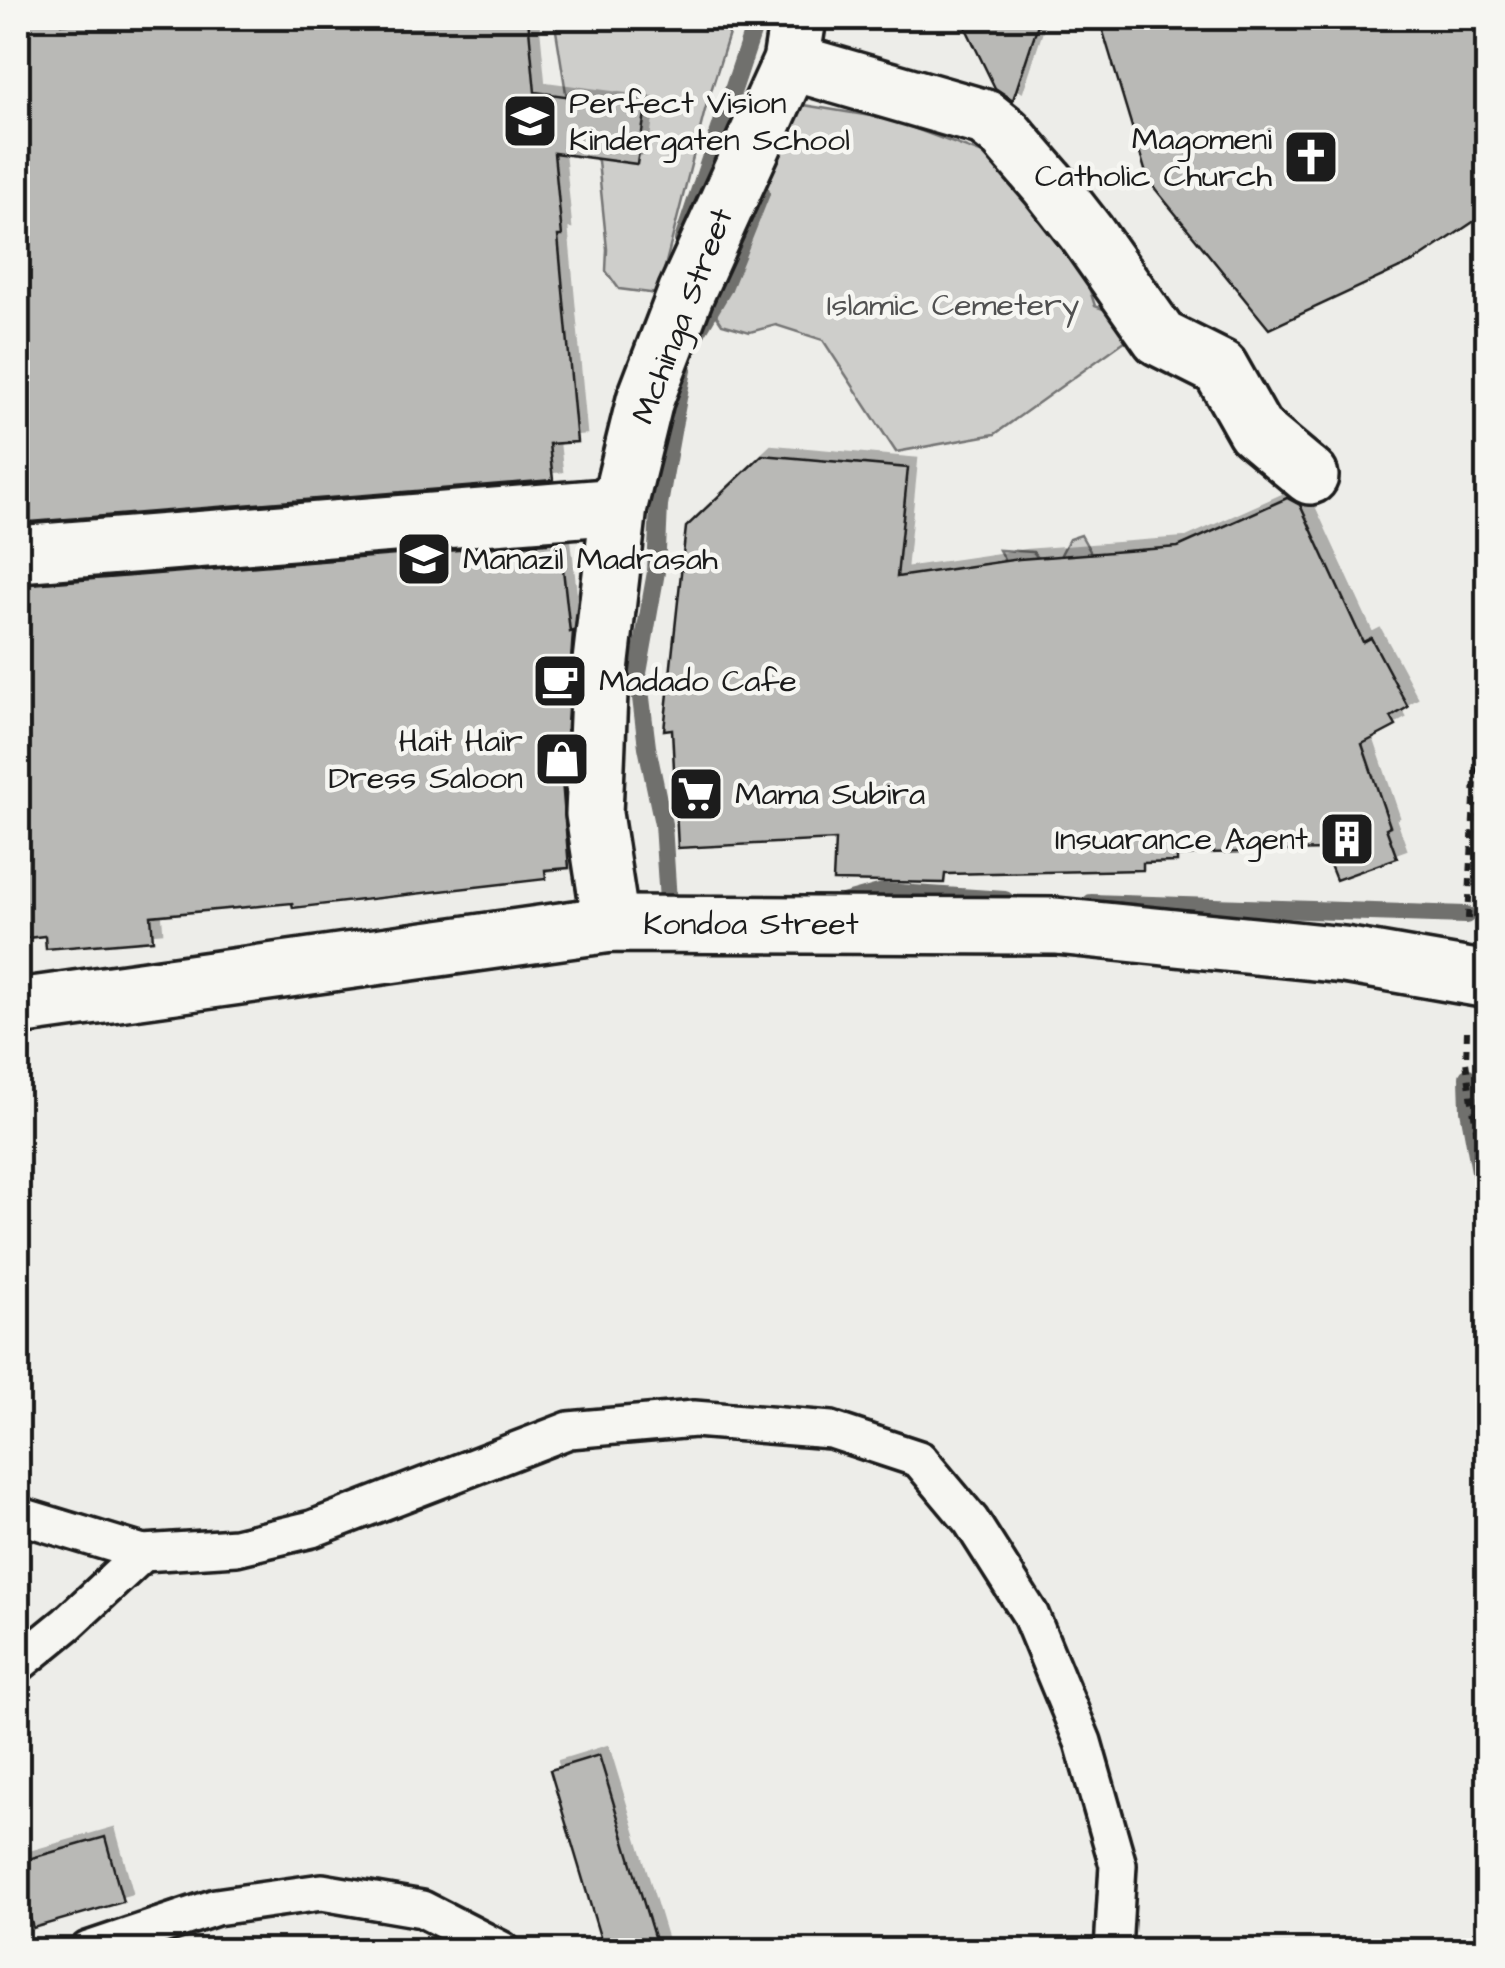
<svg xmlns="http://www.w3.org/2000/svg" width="1505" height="1968" viewBox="0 0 1505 1968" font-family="'Architects Daughter',sans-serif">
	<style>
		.green { fill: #cececb; stroke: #757574; stroke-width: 2.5 }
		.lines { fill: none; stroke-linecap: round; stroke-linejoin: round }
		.stream { stroke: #6f6f6d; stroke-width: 18 }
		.building { fill: #b9b9b6; stroke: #1c1c1c; stroke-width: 2.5; filter: url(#shadow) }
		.service-casing { stroke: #1c1c1c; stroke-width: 42 }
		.minor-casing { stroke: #1c1c1c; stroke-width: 62 }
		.tertiary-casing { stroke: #1c1c1c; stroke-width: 62 }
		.path { stroke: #1c1c1c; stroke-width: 6; stroke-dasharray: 8 8; stroke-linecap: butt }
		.service { stroke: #f6f6f2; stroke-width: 35 }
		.minor { stroke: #f6f6f2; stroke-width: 55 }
		.tertiary { stroke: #f6f6f2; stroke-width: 55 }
		.labels { text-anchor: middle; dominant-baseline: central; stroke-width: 9; stroke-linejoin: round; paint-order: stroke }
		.poi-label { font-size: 32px; fill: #1c1c1c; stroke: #f6f6f2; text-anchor: start }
		.park-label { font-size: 32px; fill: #515151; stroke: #f6f6f2 }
		.street-label { font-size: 32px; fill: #1c1c1c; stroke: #f6f6f2 }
	</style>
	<defs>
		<filter id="shadow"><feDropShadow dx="9" dy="-9" stdDeviation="0" flood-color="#0004"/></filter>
	</defs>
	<rect width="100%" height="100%" fill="#edede9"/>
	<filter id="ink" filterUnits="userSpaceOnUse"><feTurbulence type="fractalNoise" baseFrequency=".01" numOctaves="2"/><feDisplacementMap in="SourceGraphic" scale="20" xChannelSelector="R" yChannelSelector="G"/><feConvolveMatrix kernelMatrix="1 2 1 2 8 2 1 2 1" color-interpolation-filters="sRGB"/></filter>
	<g filter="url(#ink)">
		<!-- green -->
		<g class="green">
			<polygon points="554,18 734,18 705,110 658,294 619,289 606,271 607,249 598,161 571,124"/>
			<polygon points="779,101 889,119 986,155 1040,208 1077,250 1095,306 1125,317 1136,333 995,434 896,452 823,340 776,325 750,332 722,324 707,301"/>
			<polygon points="1081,535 1090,551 1092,577 1016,583 999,550 1033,552 1047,568 1056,564 1069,539"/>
		</g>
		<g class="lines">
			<!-- stream -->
			<g class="stream">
				<polyline points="683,240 757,18"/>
				<polyline points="697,332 723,288 761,193"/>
				<polyline points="843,903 883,892 1005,900"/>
				<polyline points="1091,903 1466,915"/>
				<polyline points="669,917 663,824 647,747 638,673 656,572 659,505 683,370"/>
				<polyline points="1468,1077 1469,1110 1488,1216"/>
			</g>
		</g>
		<!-- building -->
		<g class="building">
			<polygon points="18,18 60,18 61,24 117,18 528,18 535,92 646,107 637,164 554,153 562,236 558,236 577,442 549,444 553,480 18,523"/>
			<polygon points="961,18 1040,18 1013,100 995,88"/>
			<polygon points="1099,18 1488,18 1488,212 1415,261 1269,329 1148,180"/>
			<polygon points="762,455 908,468 897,577 1019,559 1178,547 1287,498 1300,505 1363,642 1371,638 1408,707 1391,717 1396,726 1362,744 1390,826 1386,828 1397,858 1336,880 1324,850 1208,853 1177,857 1177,862 1143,863 1143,870 945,874 944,883 833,881 835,840 678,848 672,729 664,730 686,527"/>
			<polygon points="560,542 570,632 573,631 566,741 559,742 569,868 545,870 546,879 293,908 292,903 151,916 153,940 46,949 45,936 18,939 18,585"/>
			<polygon points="599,1755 658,1950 604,1950 550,1770"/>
			<polygon points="105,1837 123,1902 33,1928 18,1876 18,1862"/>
		</g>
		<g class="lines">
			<!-- service casing -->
			<g class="service-casing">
				<g id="service">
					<polyline points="18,1515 143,1553 236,1547 312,1529 569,1430 694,1419 831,1430 919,1459 971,1521 1030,1614 1083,1742 1118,1865 1113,1950"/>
					<polyline points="18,1664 67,1624 143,1553"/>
					<polyline points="88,1950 216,1907 322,1892 422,1909 502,1950"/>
				</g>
			</g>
			<!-- minor casing -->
			<g class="minor-casing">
				<g id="minor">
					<polyline points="791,62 985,118 1005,134 1048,184 1087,234 1160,338 1220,368 1255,430 1310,476"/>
					<polyline points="18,554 619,506"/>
					<polyline points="611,924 594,814 600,670 619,506 645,400 686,293 791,62 798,18"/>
				</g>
			</g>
			<!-- tertiary casing -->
			<g class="tertiary-casing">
				<polyline id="tertiary" points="18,1007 611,924 1056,926 1344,955 1488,980"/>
			</g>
			<!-- path -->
			<g class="path">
				<polyline points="1468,919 1476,758 1488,696"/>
				<polyline points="1467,1031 1466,1062 1488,1208"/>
			</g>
			<!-- service -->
			<use href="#service" class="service"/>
			<!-- minor -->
			<use href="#minor" class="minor"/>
			<!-- tertiary -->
			<use href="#tertiary" class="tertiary"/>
		</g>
	</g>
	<!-- icons -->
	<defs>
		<g id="school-square" transform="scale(2.875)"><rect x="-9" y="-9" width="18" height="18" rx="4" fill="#1c1c1c" stroke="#f6f6f2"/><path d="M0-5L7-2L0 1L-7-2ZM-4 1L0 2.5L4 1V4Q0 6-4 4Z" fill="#fff"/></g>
		<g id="church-square" transform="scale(2.875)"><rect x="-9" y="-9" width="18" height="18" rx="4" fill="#1c1c1c" stroke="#f6f6f2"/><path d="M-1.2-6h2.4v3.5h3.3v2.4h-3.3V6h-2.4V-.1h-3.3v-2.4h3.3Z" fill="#fff"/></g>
		<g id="cafe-square" transform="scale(2.875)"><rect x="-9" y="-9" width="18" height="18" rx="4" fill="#1c1c1c" stroke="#f6f6f2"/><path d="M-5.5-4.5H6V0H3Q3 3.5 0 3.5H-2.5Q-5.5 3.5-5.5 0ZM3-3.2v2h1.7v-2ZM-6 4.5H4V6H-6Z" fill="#fff"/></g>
		<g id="shop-square" transform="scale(2.875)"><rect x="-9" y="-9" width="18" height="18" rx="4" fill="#1c1c1c" stroke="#f6f6f2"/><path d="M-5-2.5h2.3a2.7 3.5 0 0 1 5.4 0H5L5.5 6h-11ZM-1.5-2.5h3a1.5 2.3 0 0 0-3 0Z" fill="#fff"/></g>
		<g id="supermarket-square" transform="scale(2.875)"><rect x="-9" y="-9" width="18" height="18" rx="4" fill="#1c1c1c" stroke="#f6f6f2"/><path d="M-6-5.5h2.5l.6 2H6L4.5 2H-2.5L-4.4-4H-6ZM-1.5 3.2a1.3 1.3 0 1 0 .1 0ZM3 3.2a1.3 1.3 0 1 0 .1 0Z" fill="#fff"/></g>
		<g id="building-square" transform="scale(2.875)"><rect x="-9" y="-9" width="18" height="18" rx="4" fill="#1c1c1c" stroke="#f6f6f2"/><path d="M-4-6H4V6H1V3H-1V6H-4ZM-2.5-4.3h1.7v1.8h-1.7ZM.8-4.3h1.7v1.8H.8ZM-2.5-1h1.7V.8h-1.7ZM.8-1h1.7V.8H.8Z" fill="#fff"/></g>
	</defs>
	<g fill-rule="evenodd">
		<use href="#school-square" x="530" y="121"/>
		<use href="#church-square" x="1311" y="157"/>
		<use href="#school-square" x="424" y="559"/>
		<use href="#cafe-square" x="560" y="681"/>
		<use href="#shop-square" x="562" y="759"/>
		<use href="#supermarket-square" x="696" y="794"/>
		<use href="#building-square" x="1347" y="839"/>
	</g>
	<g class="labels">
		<!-- poi labels -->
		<g class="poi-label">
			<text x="569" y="103">Perfect Vision<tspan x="569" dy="37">Kindergaten School</tspan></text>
			<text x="1272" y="139" text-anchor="end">Magomeni<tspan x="1272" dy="37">Catholic Church</tspan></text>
			<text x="463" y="559">Manazil Madrasah</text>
			<text x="599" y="681">Madado Cafe</text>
			<text x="523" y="741" text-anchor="end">Hait Hair<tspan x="523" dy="37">Dress Saloon</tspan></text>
			<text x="735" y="794">Mama Subira</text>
			<text x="1308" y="839" text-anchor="end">Insuarance Agent</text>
		</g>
		<!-- park labels -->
		<g class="park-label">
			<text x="953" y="305">Islamic Cemetery</text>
		</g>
		<!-- street labels -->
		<g class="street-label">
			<text transform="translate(683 316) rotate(-69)">Mchinga Street</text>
			<text x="751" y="924">Kondoa Street</text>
		</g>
	</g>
	<!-- margin -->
	<rect width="1505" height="1968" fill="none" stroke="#f6f6f2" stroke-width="60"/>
	<rect x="30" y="30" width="1445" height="1908" fill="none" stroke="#1c1c1c" stroke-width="4" filter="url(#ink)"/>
</svg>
